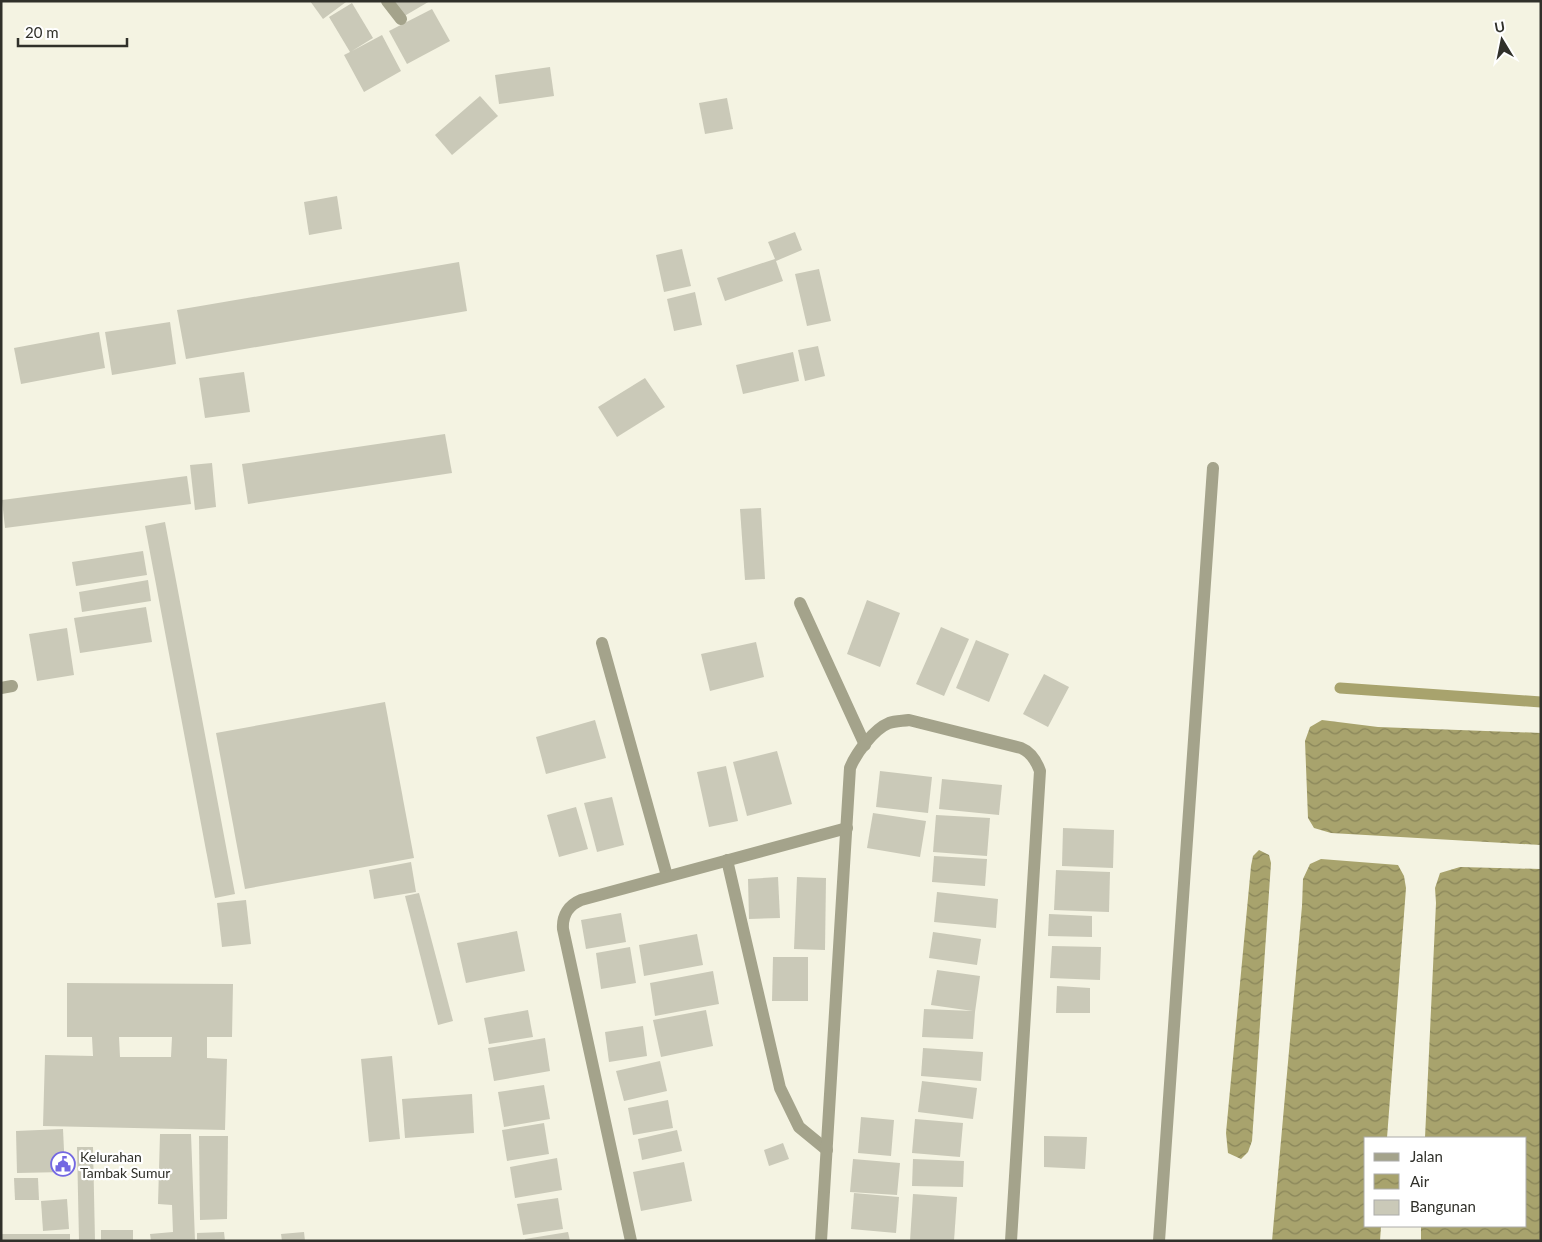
<svg xmlns="http://www.w3.org/2000/svg" width="1542" height="1242" viewBox="0 0 1542 1242" font-family="Lato,sans-serif">
	<style>
		.water { fill: url(#water-waves) }
		.lines { fill: none; stroke-linecap: round; stroke-linejoin: round }
		.stream { stroke: #a8a36d; stroke-width: 11 }
		.building { fill: #cac9b8; fill-rule: evenodd }
		.service { stroke: #a4a38b; stroke-width: 12 }
		.minor { stroke: #a4a38b; stroke-width: 12 }
		.labels { text-anchor: middle; dominant-baseline: central; stroke-width: 4.5; stroke-linejoin: round; paint-order: stroke }
		.poi-label { font-size: 14px; fill: #30302a; stroke: #fff; text-anchor: start }
	</style>
	<defs>
		<pattern id="water-waves" width="16" height="10" patternUnits="userSpaceOnUse" patternTransform="scale(1.25)"><rect width="16" height="10" fill="#a8a36d"/><path d="M0 5q4-4 8 0t8 0" fill="none" stroke="#89855a"/></pattern>
	</defs>
	<rect width="100%" height="100%" fill="#f4f3e2"/>
	<!-- water -->
	<g class="water">
		<polygon points="1322,720 1378,727 1541,733 1541,845 1331,833 1314,828 1308,818 1305,741 1310,727"/>
		<polygon points="1259,850 1269,855 1271,863 1252,1141 1248,1152 1241,1159 1228,1153 1226,1133 1251,866 1253,856"/>
		<polygon points="1321,859 1398,865 1404,876 1406,888 1387,1138 1366,1138 1366,1226 1381,1226 1380,1241 1272,1241 1302,906 1303,879 1310,864"/>
		<polygon points="1460,867 1541,869 1541,1241 1421,1241 1421,1226 1526,1226 1526,1138 1425,1138 1436,903 1435,888 1440,873"/>
	</g>
	<g class="lines">
		<!-- stream -->
		<polyline class="stream" points="1340,688 1541,702"/>
	</g>
	<!-- building -->
	<g class="building">
		<polygon points="310,1 345,1 346,2 323,19"/>
		<polygon points="391,1 430,1 401,18"/>
		<polygon points="352,3 373,38 352,51 382,35 401,71 364,92 344,55 350,52 329,17"/>
		<polygon points="432,9 450,41 407,64 389,31"/>
		<polygon points="550,67 554,96 499,104 495,75"/>
		<polygon points="480,96 498,116 452,155 435,135"/>
		<polygon points="727,98 733,129 705,134 699,103"/>
		<polygon points="337,196 342,229 309,235 304,202"/>
		<polygon points="795,232 802,250 776,261 783,281 725,301 717,278 775,259 768,242"/>
		<polygon points="682,249 691,286 664,292 656,255"/>
		<polygon points="459,262 467,311 186,359 177,310"/>
		<polygon points="819,269 831,321 807,326 795,274"/>
		<polygon points="695,292 702,325 674,331 667,299"/>
		<polygon points="170,322 176,364 112,375 105,332"/>
		<polygon points="99,332 105,368 21,384 14,348"/>
		<polygon points="818,346 825,376 805,381 798,350"/>
		<polygon points="793,352 799,381 743,394 736,365"/>
		<polygon points="244,372 250,412 205,418 199,378"/>
		<polygon points="645,378 665,407 617,437 598,407"/>
		<polygon points="445,434 452,473 248,504 242,464"/>
		<polygon points="212,463 216,507 195,510 190,465"/>
		<polygon points="187,476 191,504 5,528 2,500"/>
		<polygon points="761,508 765,579 745,580 740,509"/>
		<polygon points="165,522 235,894 215,898 145,526"/>
		<polygon points="143,551 147,575 76,586 72,562"/>
		<polygon points="148,580 151,601 82,612 79,592"/>
		<polygon points="867,600 900,613 880,667 847,654"/>
		<polygon points="146,607 152,642 80,653 74,618"/>
		<polygon points="941,627 969,639 944,696 916,684"/>
		<polygon points="67,628 74,675 37,681 29,634"/>
		<polygon points="976,640 1009,654 989,702 956,688"/>
		<polygon points="756,642 764,677 710,691 701,654"/>
		<polygon points="1044,674 1069,687 1048,727 1023,714"/>
		<polygon points="385,702 414,858 245,889 216,733"/>
		<polygon points="595,720 606,758 546,774 536,737"/>
		<polygon points="777,751 792,804 747,816 733,762"/>
		<polygon points="726,766 738,821 709,827 697,772"/>
		<polygon points="880,771 932,777 928,813 876,807"/>
		<polygon points="942,779 1002,785 999,815 939,809"/>
		<polygon points="612,797 624,845 597,852 584,803"/>
		<polygon points="576,807 588,849 559,857 547,815"/>
		<polygon points="873,813 926,821 920,857 867,848"/>
		<polygon points="936,815 990,818 987,856 933,852"/>
		<polygon points="1063,828 1114,830 1113,868 1062,866"/>
		<polygon points="934,856 987,859 985,886 932,882"/>
		<polygon points="411,862 416,892 374,899 369,870"/>
		<polygon points="1056,870 1110,872 1109,912 1054,910"/>
		<polygon points="778,877 780,918 749,919 748,879"/>
		<polygon points="797,877 826,878 825,950 794,949"/>
		<polygon points="937,892 998,899 996,928 934,922"/>
		<polygon points="419,893 453,1021 438,1025 405,896"/>
		<polygon points="246,900 251,944 222,947 217,903"/>
		<polygon points="621,913 626,942 586,949 581,920"/>
		<polygon points="1049,914 1092,916 1092,937 1048,936"/>
		<polygon points="517,931 525,971 466,983 457,943"/>
		<polygon points="933,932 981,939 977,965 929,958"/>
		<polygon points="697,934 703,965 644,976 639,945"/>
		<polygon points="1052,946 1101,947 1100,980 1050,978"/>
		<polygon points="630,947 636,983 601,989 596,953"/>
		<polygon points="773,957 808,957 808,1001 772,1001"/>
		<polygon points="937,970 980,976 975,1012 973,1039 922,1037 924,1009 973,1011 931,1005"/>
		<polygon points="713,971 719,1004 655,1016 650,983"/>
		<path d="M67 983 233 984 232 1037H207V1058L227 1059 225 1130 43 1126 45 1055 93 1056 92 1037H67ZM119 1037H172L171 1057H120Z"/>
		<polygon points="1057,986 1090,988 1090,1013 1056,1013"/>
		<polygon points="528,1010 533,1037 489,1044 484,1018"/>
		<polygon points="706,1010 713,1046 661,1057 653,1020"/>
		<polygon points="643,1026 647,1056 609,1062 605,1032"/>
		<polygon points="545,1038 550,1071 494,1081 488,1048"/>
		<polygon points="923,1048 983,1052 981,1081 921,1076"/>
		<polygon points="392,1056 400,1139 369,1142 361,1059"/>
		<polygon points="660,1061 667,1091 624,1101 616,1071"/>
		<polygon points="922,1081 977,1088 973,1119 918,1112"/>
		<polygon points="544,1085 550,1119 504,1127 498,1092"/>
		<polygon points="472,1094 474,1133 405,1138 402,1099"/>
		<polygon points="668,1100 673,1128 633,1135 628,1108"/>
		<polygon points="861,1117 894,1120 891,1156 858,1153"/>
		<polygon points="915,1119 963,1123 960,1157 912,1153"/>
		<polygon points="544,1123 549,1154 507,1161 502,1130"/>
		<polygon points="63,1129 65,1172 17,1173 16,1131"/>
		<polygon points="677,1130 682,1151 642,1160 638,1139"/>
		<polygon points="160,1134 191,1134 195,1241 151,1241 150,1234 173,1232 172,1205 158,1204"/>
		<polygon points="199,1136 228,1136 227,1219 200,1220"/>
		<polygon points="1044,1136 1087,1137 1085,1169 1044,1167"/>
		<polygon points="783,1143 789,1159 769,1166 764,1150"/>
		<polygon points="77,1147 93,1147 95,1241 79,1241"/>
		<polygon points="557,1158 562,1190 515,1198 510,1167"/>
		<polygon points="853,1159 900,1163 897,1195 850,1192"/>
		<polygon points="913,1159 964,1161 963,1187 912,1186"/>
		<polygon points="684,1162 692,1201 641,1211 633,1172"/>
		<polygon points="14,1178 38,1178 39,1200 15,1200"/>
		<polygon points="854,1193 899,1197 896,1233 851,1229"/>
		<polygon points="913,1194 957,1197 954,1241 910,1241"/>
		<polygon points="558,1198 563,1229 523,1235 517,1204"/>
		<polygon points="67,1199 69,1229 43,1231 41,1201"/>
		<rect x="101" y="1230" width="32" height="11"/>
		<polygon points="224,1232 225,1241 197,1241 197,1233"/>
		<polygon points="304,1232 305,1241 282,1241 281,1234"/>
		<polygon points="568,1232 570,1241 525,1241 525,1239"/>
		<rect x="1" y="1234" width="69" height="7"/>
	</g>
	<g class="lines">
		<!-- service -->
		<g class="service">
			<polyline points="1,688 12,686"/>
			<polyline points="1159,1241 1213,468"/>
		</g>
		<!-- minor -->
		<g class="minor">
			<polyline points="387,1 401,19"/>
			<polyline points="800,603 865,745"/>
			<polyline points="602,643 667,876"/>
			<polyline points="727,860 780,1088 799,1127 827,1150"/>
			<path d="M631 1241 563 929C562 915 569 905 581 900L847 828"/>
			<path d="M821 1241 850 768C856 753 874 729 889 723 895 721 903 721 909 720L1021 748C1031 752 1036 760 1040 771L1011 1241"/>
		</g>
	</g>
	<!-- icons -->
	<defs>
		<g id="civic-ring" transform="scale(1.25)"><circle r="9.5" fill="#fff" stroke="#7367e2" stroke-width="1.5"/><path d="M-.6-6.5H3V-4.5H.6V-3L4-1V1h2V6H-6V1h2V-1L-.6-3ZM-1.2 2.5V6h2.4V2.5Z" fill="#7367e2"/></g>
	</defs>
	<g fill-rule="evenodd">
		<use href="#civic-ring" x="63" y="1164"/>
	</g>
	<g class="labels">
		<!-- poi labels -->
		<g class="poi-label">
			<text x="80" y="1156">Kelurahan<tspan x="80" dy="16">Tambak Sumur</tspan></text>
		</g>
	</g>
	<!-- border -->
	<rect width="1542" height="1242" fill="none" stroke="#30302a" stroke-width="5"/>
	<!-- legend -->
	<rect x="1364" y="1137" width="162" height="90" fill="#ffffff" stroke="#acacaa"/>
	<rect x="1374" y="1153" width="25" height="8" fill="#a4a38b" stroke="#acacaa"/>
	<text x="1410" y="1162" font-size="15" fill="#30302a">Jalan</text>
	<rect x="1374" y="1174" width="25" height="15" fill="url(#water-waves)" stroke="#acacaa"/>
	<text x="1410" y="1187" font-size="15" fill="#30302a">Air</text>
	<rect x="1374" y="1200" width="25" height="15" fill="#cac9b8" stroke="#acacaa"/>
	<text x="1410" y="1212" font-size="15" fill="#30302a">Bangunan</text>
	<!-- north arrow -->
	<g transform="translate(1502 40) rotate(350)" stroke="#ffffff" stroke-width="4" paint-order="stroke">
	<path d="M0-4L9 19L0 12L-9 19Z" fill="#30302a"/>
	<text y="-8" font-size="14" font-weight="bold" text-anchor="middle" fill="#30302a">U</text>
	</g>
	<!-- scale -->
	<path d="M18 38v8h109v-8" fill="none" stroke="#30302a" stroke-width="2.5"/>
	<text x="25" y="38" font-size="15" fill="#30302a" stroke="#ffffff" stroke-width="4" paint-order="stroke">20 m</text>
</svg>
